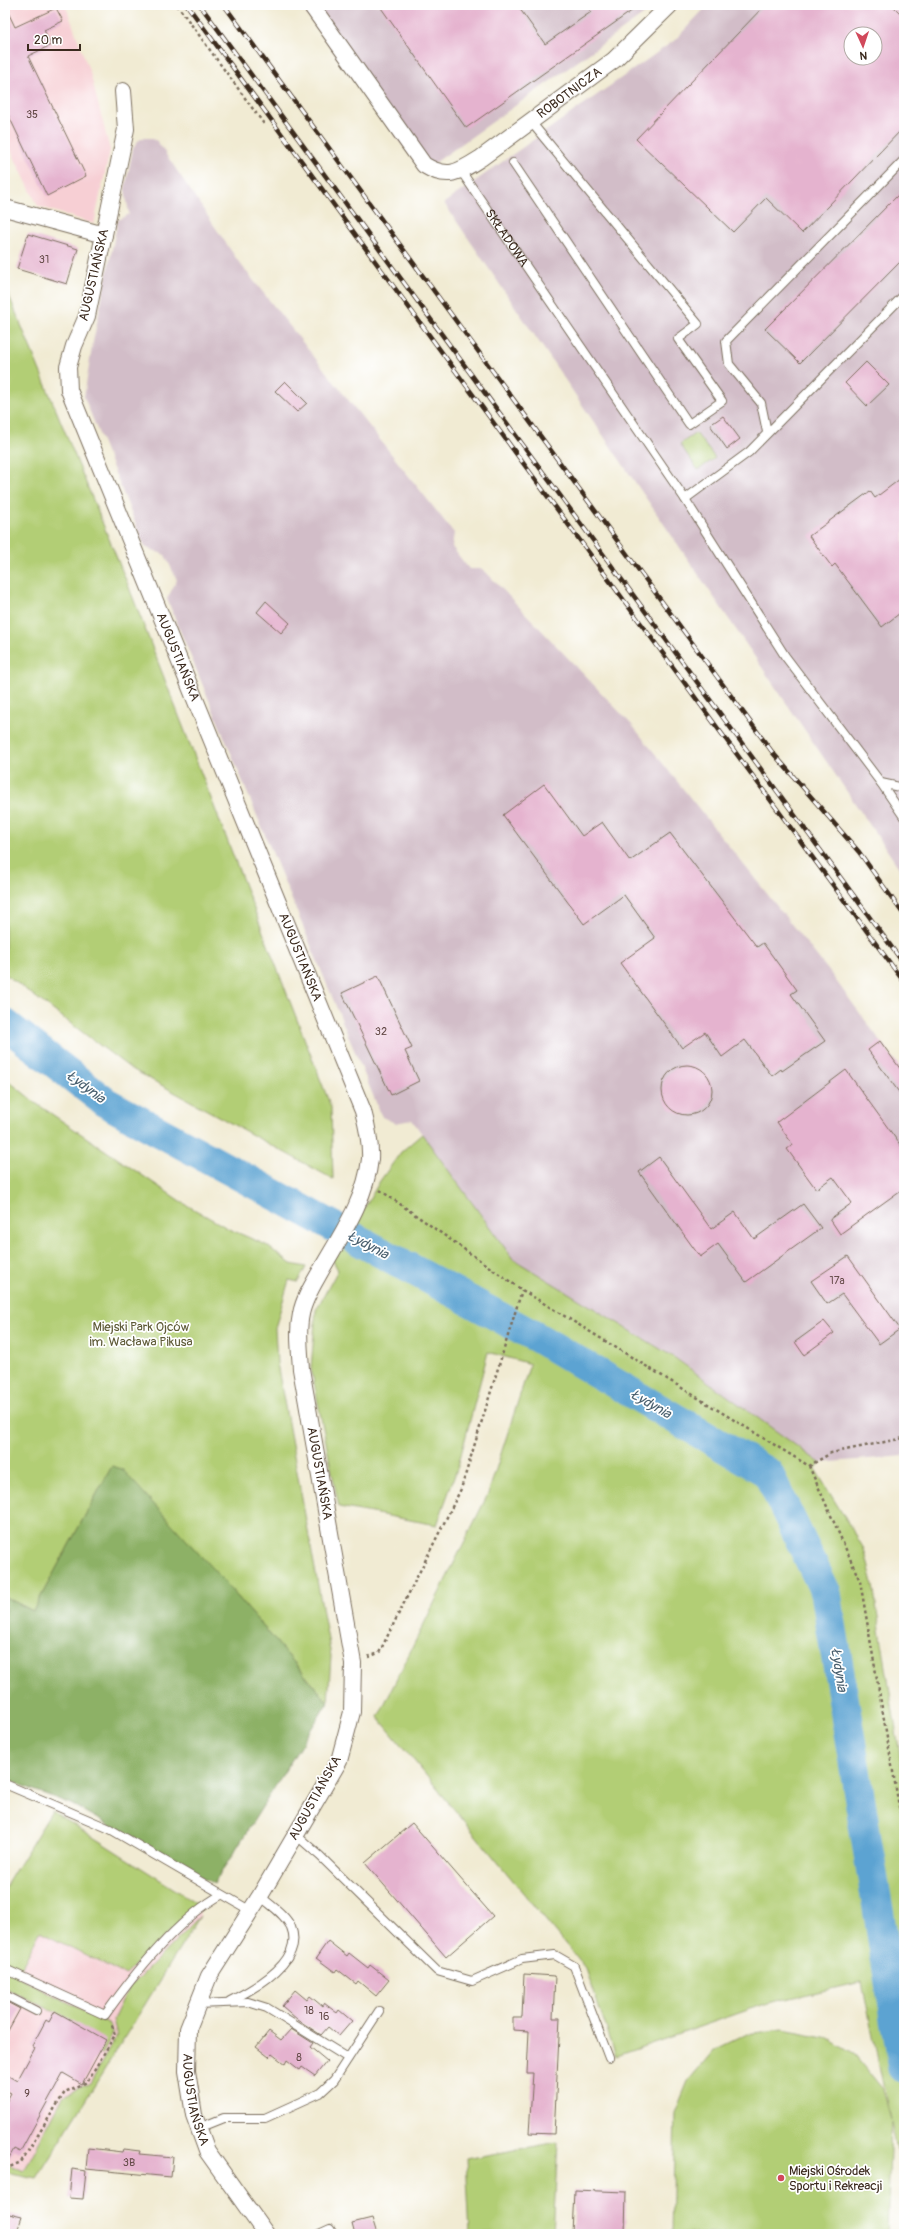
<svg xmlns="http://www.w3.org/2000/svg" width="909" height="2239" viewBox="0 0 909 2239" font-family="Pangolin,sans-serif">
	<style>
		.built { fill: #f7cfd4 }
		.industrial { fill: #d2bdc8; fill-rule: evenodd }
		.green { fill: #b2ce74; stroke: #767c49 }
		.forest { fill: #8db166; stroke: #646e42 }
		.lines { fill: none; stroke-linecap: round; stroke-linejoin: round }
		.river { stroke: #5ca3d2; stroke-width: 31 }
		.building { fill: #e5b3cf; fill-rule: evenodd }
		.service-casing { stroke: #7b6e5d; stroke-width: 10 }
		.minor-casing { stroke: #7b6e5d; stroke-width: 18 }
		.path { stroke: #7b6e5d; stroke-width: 2.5; stroke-dasharray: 3 3; stroke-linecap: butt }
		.service { stroke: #fff; stroke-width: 8 }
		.minor { stroke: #fff; stroke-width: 16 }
		.rail-casing { stroke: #3b2a1e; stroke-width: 4.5 }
		.rail { stroke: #fff; stroke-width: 3; stroke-dasharray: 9; stroke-linecap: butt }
		.poi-dot { fill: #d1495b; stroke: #fff; stroke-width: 1.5 }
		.labels { text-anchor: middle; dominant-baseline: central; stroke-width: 3.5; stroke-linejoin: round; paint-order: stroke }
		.number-label { font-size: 11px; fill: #664c4a }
		.street-label { font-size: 13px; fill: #3b2a1e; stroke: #fff }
		.park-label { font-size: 13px; fill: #5f5b38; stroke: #fff }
		.poi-label { font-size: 13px; fill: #3b2a1e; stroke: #fff; text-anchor: start }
		.water-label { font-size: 14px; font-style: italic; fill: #4a606f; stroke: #fff }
	</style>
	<rect width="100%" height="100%" fill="#fff"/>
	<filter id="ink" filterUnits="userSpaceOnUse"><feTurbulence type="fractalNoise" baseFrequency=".025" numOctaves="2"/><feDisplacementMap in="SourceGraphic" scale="8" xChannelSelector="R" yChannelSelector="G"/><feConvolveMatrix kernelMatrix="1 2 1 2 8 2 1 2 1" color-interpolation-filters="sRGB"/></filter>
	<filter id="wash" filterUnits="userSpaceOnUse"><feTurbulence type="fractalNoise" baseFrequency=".012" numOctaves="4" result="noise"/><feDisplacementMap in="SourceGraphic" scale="16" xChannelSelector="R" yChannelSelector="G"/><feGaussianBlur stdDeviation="0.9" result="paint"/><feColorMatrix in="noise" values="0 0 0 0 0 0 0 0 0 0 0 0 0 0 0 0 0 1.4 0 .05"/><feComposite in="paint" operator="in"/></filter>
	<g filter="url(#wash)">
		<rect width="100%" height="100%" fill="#f1ebd3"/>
		<!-- built -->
		<g class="built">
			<polygon points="5,5 63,5 67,9 91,76 110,150 94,224 38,206 5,138"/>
			<polygon points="52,1811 197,1903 200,1916 37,2178 5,2172 5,1887"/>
		</g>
		<!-- industrial -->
		<g class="industrial">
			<polygon points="300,5 657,5 422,172"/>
			<path d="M708 5H904V875L444 203 675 40ZM851 34H875V58H851Z"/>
			<polygon points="143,138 151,138 157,141 238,261 454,533 452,547 469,569 483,569 632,725 828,970 904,1073 904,1456 820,1463 678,1360 512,1259 412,1120 395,1123 382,1117 167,599 177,580 165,555 145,547 84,397 92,347 118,220 129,214 125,189 133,149 138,141"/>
		</g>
		<!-- green -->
		<g class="green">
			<polygon points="5,286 128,585 331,1107 333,1179 130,1068 5,974"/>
			<polygon points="696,433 715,458 698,470 680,444"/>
			<polygon points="5,1078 37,1104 183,1203 229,1229 266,1245 291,1264 306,1267 298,1282 289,1280 275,1328 277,1363 331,1656 328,1702 230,1588 112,1466 33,1611 5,1597"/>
			<polygon points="422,1134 513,1259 675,1358 820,1463 815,1469 864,1549 872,1579 904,1781 904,2234 899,2159 891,2122 887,2234 672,2234 675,2113 688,2081 714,2050 747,2034 783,2029 825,2037 855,2055 881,2087 890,2119 862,1982 768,2003 616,2056 586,1969 378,1717 488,1494 530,1364 488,1352 458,1466 437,1525 339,1507 311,1368 316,1310 338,1270 330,1255 361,1214 380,1181 401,1152"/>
			<polygon points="52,1811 198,1904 126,1975 40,1932 17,1976 110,2024 113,2034 102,2055 69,2019 5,1988 5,1887"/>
			<polygon points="200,1916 37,2178 5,2172 5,2163 24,2171 64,2095 90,2083 117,2035 113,2020 130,1984 134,1983"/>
			<polygon points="558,2142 553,2234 470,2234 466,2159"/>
		</g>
		<!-- forest -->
		<polygon class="forest" points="112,1466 122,1469 230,1588 328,1702 214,1884 71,1804 5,1779 5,1597 33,1611"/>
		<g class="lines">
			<!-- river -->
			<polyline class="river" points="5,1024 105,1102 538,1338 768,1473 826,1593 904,2068"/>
		</g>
		<g id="blocks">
			<!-- building -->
			<g class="building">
				<polygon points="379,5 517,5 545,44 591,12 586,5 640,5 466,128"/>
				<path d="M765 5H892L904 17V127L802 233 766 198 733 232 636 139ZM851 34H875V58H851Z"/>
				<polygon points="5,6 15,27 56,8 63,21 44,30 51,45 28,56 86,176 47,196 5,108"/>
				<polygon points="904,189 904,258 800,363 765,329"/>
				<polygon points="28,234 78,249 67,284 17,269"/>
				<polygon points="866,362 889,385 867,406 845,383"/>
				<polygon points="285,381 307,403 297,412 275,391"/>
				<polygon points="723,416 740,439 727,449 710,425"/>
				<polygon points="904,476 904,610 882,627 835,564 832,567 809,536 870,491 875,498"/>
				<polygon points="266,601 290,623 281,633 257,612"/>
				<polygon points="544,784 582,836 602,822 630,861 670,833 757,947 763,943 797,990 791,994 825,1041 782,1071 781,1069 772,1076 745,1040 722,1057 705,1032 682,1048 620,963 655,938 624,895 584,924 503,815"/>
				<polygon points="378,976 412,1048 405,1051 419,1081 391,1095 342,993"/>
				<polygon points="880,1041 904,1074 904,1099 868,1050"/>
				<circle cx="687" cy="1090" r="25"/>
				<polygon points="846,1070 904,1150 904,1188 840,1234 830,1219 852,1203 833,1177 816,1189 787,1149 793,1145 777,1122"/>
				<polygon points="659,1157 711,1229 735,1212 754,1239 803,1204 821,1228 746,1282 718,1244 700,1257 639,1172"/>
				<polygon points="848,1256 900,1329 879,1344 842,1294 827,1304 811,1281"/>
				<polygon points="824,1321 834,1333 804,1355 795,1342"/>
				<polygon points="412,1823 493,1916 446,1957 365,1863"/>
				<polygon points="328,1941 347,1956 349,1953 368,1968 370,1965 389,1980 376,1996 358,1981 356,1984 337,1969 335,1972 316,1958"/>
				<polygon points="524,1974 555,1976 553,2018 560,2018 554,2134 529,2133 533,2073 527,2073 529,2031 513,2030 513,2017 522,2017"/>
				<polygon points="295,1990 307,2000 310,1996 322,2006 324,2003 337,2013 339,2010 352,2021 339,2036 328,2027 321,2035 298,2020 282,2006"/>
				<polygon points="5,2001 20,2009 5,2036"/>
				<polygon points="55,2011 106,2040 82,2084 63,2073 20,2152 14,2149 5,2165 5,2104 11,2093 5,2090 5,2074 17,2081 35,2048 32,2046 46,2020 49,2022"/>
				<polygon points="291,2029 313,2043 310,2047 327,2061 315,2076 302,2067 300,2070 287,2060 285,2064 272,2054 269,2057 256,2047 269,2031 281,2040"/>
				<polygon points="88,2148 122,2152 123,2149 140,2151 139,2154 173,2157 171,2177 86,2169"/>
				<polygon points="72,2169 86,2171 83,2199 69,2198"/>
				<polygon points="574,2190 626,2192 625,2234 572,2234"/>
				<polygon points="5,2213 22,2217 16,2234 5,2234"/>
				<polygon points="372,2218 377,2234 355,2234 352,2223"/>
			</g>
		</g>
	</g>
	<g filter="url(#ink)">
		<use href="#blocks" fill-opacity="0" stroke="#7b6e5d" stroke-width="1"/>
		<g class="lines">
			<!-- service casing -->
			<g class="service-casing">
				<g id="service">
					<polyline points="513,163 689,424 722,401 678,339 698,324 531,122"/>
					<path id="s1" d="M461 171 685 499 785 656 881 783 904 788"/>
					<polyline points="767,432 761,403 729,364 726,341 904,160"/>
					<polyline points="685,499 749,452 904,295"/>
					<polyline points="881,783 904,817"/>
					<polyline points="5,1784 110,1829 251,1911"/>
					<polyline points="296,1835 320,1856 437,1971 472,1981 522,1959 555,1955 574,1966 609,2058"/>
					<path d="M5 1969 105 2015C134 1974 176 1920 221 1895"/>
					<polyline points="5,1995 36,2011"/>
					<path d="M230 2001C254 1989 305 1961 291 1927 285 1914 270 1905 260 1896"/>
					<polyline points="197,2004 248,2002 267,2008 348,2058"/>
					<polyline points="199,2128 224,2118 265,2118 320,2093 334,2080 379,2011"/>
					<polyline points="319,2234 330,2229 333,2234"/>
				</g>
			</g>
			<!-- minor casing -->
			<g class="minor-casing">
				<g id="minor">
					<path id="s2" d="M311 5 424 165C448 180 459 172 481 158L614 60 670 5"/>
					<path id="s3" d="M123 91 126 129 87 316 74 346 68 367 69 390 363 1111C367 1126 371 1143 370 1159 366 1198 343 1232 324 1265 316 1280 304 1297 301 1314 297 1332 300 1351 301 1369L353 1663 352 1712 339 1761 260 1896 209 1976 188 2029 187 2071 194 2115 207 2151 266 2234"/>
					<polyline points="5,208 104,235"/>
				</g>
			</g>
			<!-- path -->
			<g class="path">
				<polyline points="177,5 264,124"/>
				<polyline points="380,1190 522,1290 809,1466 860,1581 904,1835"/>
				<polyline points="809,1466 831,1453 904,1438"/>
				<polyline points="368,1657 379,1653 461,1489 522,1290"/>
				<polyline points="5,2169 21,2162 65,2092 87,2082 115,2035 112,2025"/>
			</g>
			<!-- service -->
			<use href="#service" class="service"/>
			<!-- minor -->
			<use href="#minor" class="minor"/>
			<!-- rail casing -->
			<g class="rail-casing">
				<g id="rail">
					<polyline points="187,5 904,982"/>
					<polyline points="200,5 904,964"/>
					<polyline points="224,5 773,753 859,852 904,915"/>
				</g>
			</g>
			<!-- rail -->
			<use href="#rail" class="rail"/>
		</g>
	</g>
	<!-- markers -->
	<circle class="poi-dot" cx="781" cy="2178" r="4"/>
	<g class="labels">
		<!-- number labels -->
		<g class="number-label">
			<text x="32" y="114">35</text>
			<text x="44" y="259">31</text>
			<text x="381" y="1031">32</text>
			<text x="837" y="1280">17a</text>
			<text x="309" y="2010">18</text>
			<text x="324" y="2016">16</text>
			<text x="299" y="2057">8</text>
			<text x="27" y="2093">9</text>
			<text x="129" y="2162">3B</text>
		</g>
		<!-- street labels -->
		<g class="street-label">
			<text stroke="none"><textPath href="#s2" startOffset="368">ROBOTNICZA</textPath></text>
			<text stroke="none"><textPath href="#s1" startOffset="81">SKŁADOWA</textPath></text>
			<text transform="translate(94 275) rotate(-77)">AUGUSTIAŃSKA</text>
			<text stroke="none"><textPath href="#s3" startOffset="595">AUGUSTIAŃSKA</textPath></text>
			<text stroke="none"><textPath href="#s3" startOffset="919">AUGUSTIAŃSKA</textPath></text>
			<text stroke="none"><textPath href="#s3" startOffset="1466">AUGUSTIAŃSKA</textPath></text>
			<text transform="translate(315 1798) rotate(-61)">AUGUSTIAŃSKA</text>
			<text stroke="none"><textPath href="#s3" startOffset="2138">AUGUSTIAŃSKA</textPath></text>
		</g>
		<!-- park labels -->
		<g class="park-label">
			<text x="141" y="1327">Miejski Park Ojców<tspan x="141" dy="15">im. Wacława Pikusa</tspan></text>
		</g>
		<!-- poi labels -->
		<g class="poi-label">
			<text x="789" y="2171">Miejski Ośrodek<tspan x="789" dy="15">Sportu i Rekreacji</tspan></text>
		</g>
		<!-- water labels -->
		<g class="water-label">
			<text transform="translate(86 1087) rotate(37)">Łydynia</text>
			<text transform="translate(368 1245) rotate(28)">Łydynia</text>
			<text transform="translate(651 1404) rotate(30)">Łydynia</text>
			<text transform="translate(839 1670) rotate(81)">Łydynia</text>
		</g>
	</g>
	<!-- margin -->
	<rect width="909" height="2239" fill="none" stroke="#fff" stroke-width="20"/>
	<!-- north arrow -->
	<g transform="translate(863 46) rotate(177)"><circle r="19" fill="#ffffff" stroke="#b1aaa5"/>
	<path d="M0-3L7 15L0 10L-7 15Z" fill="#d1495b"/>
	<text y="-6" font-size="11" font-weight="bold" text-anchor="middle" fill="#3b2a1e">N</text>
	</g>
	<!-- scale -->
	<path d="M28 44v6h52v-6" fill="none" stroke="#3b2a1e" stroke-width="2"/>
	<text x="34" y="44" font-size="12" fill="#3b2a1e" stroke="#ffffff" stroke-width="3" paint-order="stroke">20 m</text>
</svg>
